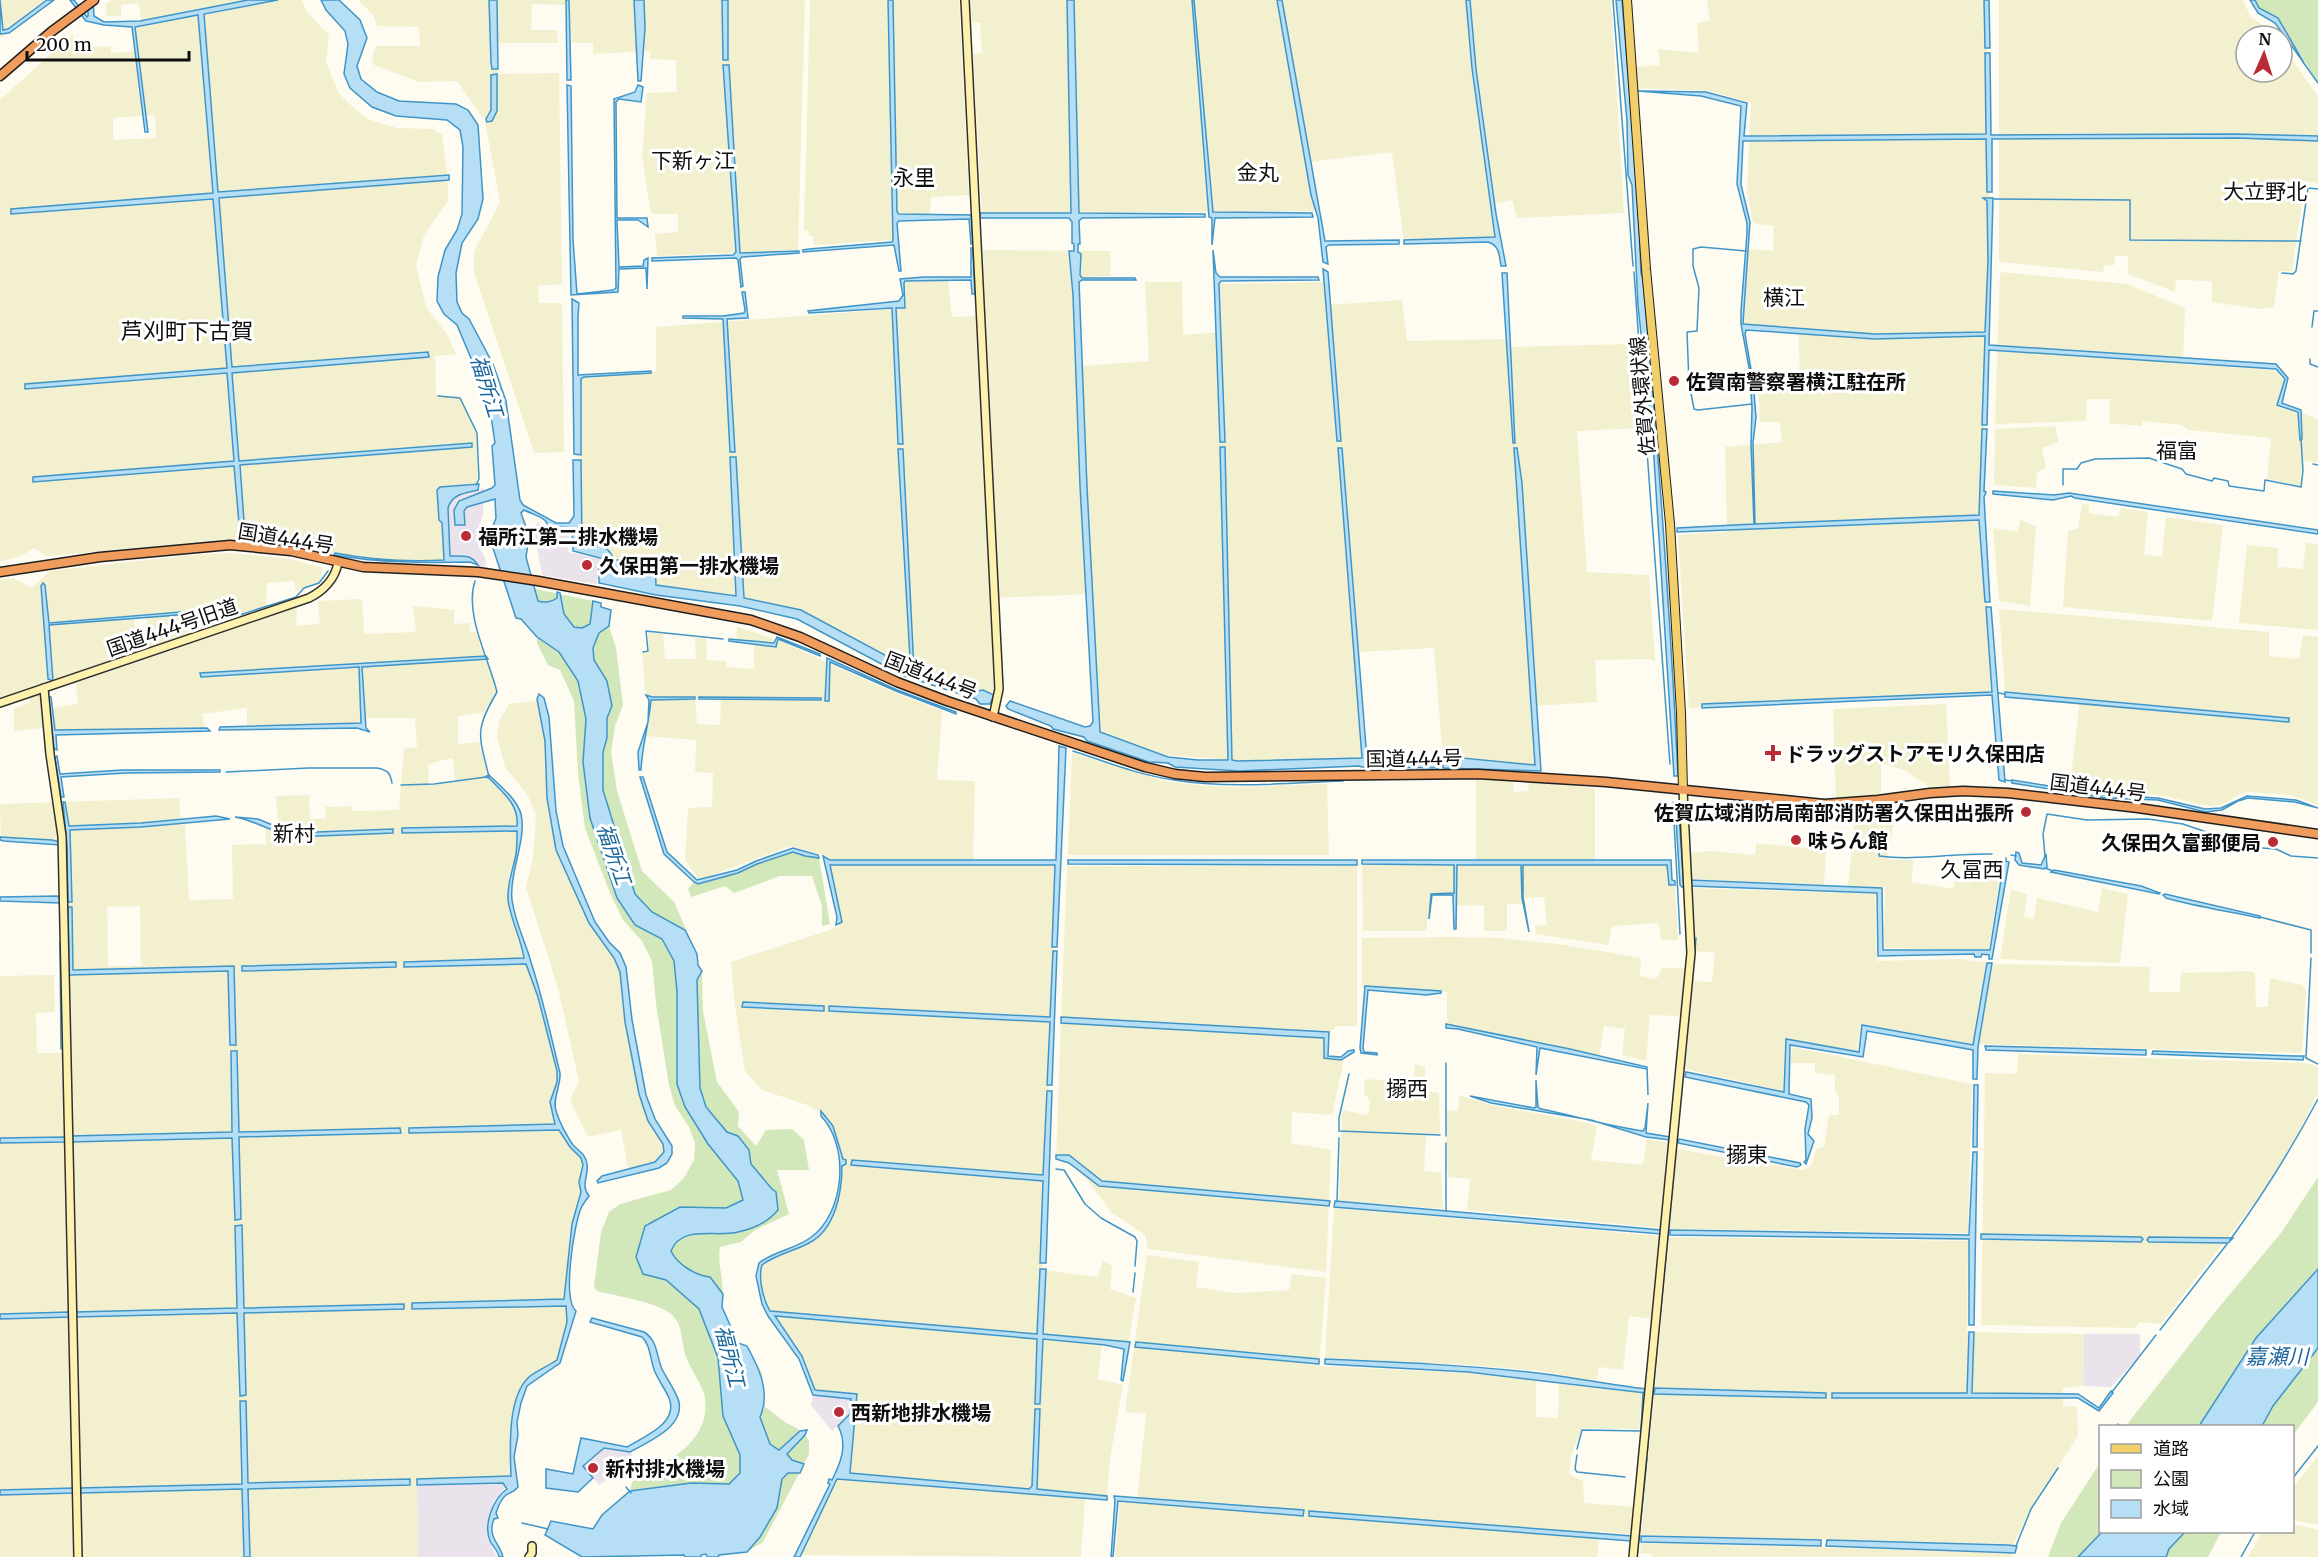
<svg xmlns="http://www.w3.org/2000/svg" width="2318" height="1557" viewBox="0 0 2318 1557" font-family="Merriweather,'Noto Sans JP',serif">
	<style>
		.industrial { fill: #ebe3ec }
		.farmland { fill: #f3f0d0; fill-rule: evenodd }
		.green { fill: #d3e8ba }
		.water { fill: #b6def4; stroke: #4095c8; stroke-width: 1.5 }
		.lines { fill: none; stroke-linecap: round; stroke-linejoin: round }
		.stream { stroke: #4095c8; stroke-width: 1.5 }
		.secondary-casing { stroke: #303030; stroke-width: 10 }
		.primary-casing { stroke: #1f1f1f; stroke-width: 10 }
		.highway-casing { stroke: #1f1f1f; stroke-width: 11 }
		.secondary { stroke: #fcf1ad; stroke-width: 7 }
		.primary { stroke: #f3cf6b; stroke-width: 8 }
		.highway { stroke: #ef9c5d; stroke-width: 8 }
		.poi-dot { fill: #b92b35; stroke: #fff; stroke-width: 2 }
		.labels { text-anchor: middle; dominant-baseline: central; stroke-width: 6; stroke-linejoin: round; paint-order: stroke }
		.poi-label { font-size: 20px; font-weight: bold; fill: #0e0e0e; stroke: #fff; text-anchor: start }
		.street-label { font-size: 20px; fill: #0e0e0e; stroke: #fff }
		.neighbourhood-label { font-size: 21px; fill: #0e0e0e; stroke: #fff }
		.water-label { font-size: 21px; font-style: italic; fill: #1c679b; stroke: #fff }
		.quarter-label { font-size: 22px; fill: #0e0e0e; stroke: #fff }
	</style>
	<rect width="100%" height="100%" fill="#fefbf0"/>
	<!-- industrial -->
	<g class="industrial">
		<polygon points="484,488 483,514 479,527 480,548 485,558 486,566 480,566 474,559 450,556 448,508 450,501 456,496"/>
		<polygon points="538,522 545,525 548,531 570,530 568,552 603,559 596,584 542,575 534,528"/>
		<polygon points="2084,1334 2140,1334 2140,1355 2111,1387 2083,1386"/>
		<polygon points="813,1395 851,1399 850,1414 832,1431 811,1405"/>
		<polygon points="604,1448 630,1452 634,1459 599,1485 583,1466"/>
		<polygon points="503,1483 505,1488 493,1502 487,1524 487,1537 497,1557 418,1557 417,1485"/>
	</g>
	<!-- farmland -->
	<g class="farmland">
		<polygon points="0,0 52,0 0,38"/>
		<path d="M112 0H302L307 12 329 35 326 62 338 92 346 101 367 119 397 128 433 129 442 135 448 180V201L424 235 416 265 426 307 447 334 456 354 435 356 436 395 461 397 476 430 478 485 441 489 446 561 407 562 364 559 258 539 46 556 34 548 19 557 0 561V100L73 34 74 48 111 46V53L136 51 134 26 141 24 139 3 121 5V16H107L105 5ZM155 115 156 138 113 140V118Z"/>
		<polygon points="358,0 805,0 798,250 657,256 655,234 678,232 678,214 651,214 642,156 647,93 677,92 676,60 650,59 650,51 593,54 593,43 572,43 569,5 532,4 531,30 557,30 558,43 497,43 497,74 559,73 562,284 538,286 539,303 562,303 564,452 534,453 474,273 474,252 500,202 485,121 457,81 419,82 374,65 372,58 376,46 420,46 419,27 377,26 373,15"/>
		<polygon points="810,0 959,0 969,195 931,197 930,215 892,213 893,240 814,245 813,236 809,236 809,230 804,230"/>
		<polygon points="971,0 1611,0 1624,213 1517,218 1512,200 1490,204 1494,237 1404,242 1392,152 1310,162 1318,211 982,213 973,54 982,53 980,23 972,23"/>
		<polygon points="1707,0 1986,0 1991,259 1981,516 1994,694 1689,708 1678,535 1727,532 1725,447 1782,442 1780,422 1760,422 1758,377 1800,377 1798,328 1744,324 1749,249 1773,251 1774,226 1753,223 1747,191 1751,103 1710,91 1638,88 1635,67 1660,65 1658,49 1699,53 1697,23 1710,20"/>
		<polygon points="1999,0 2243,0 2250,16 2273,33 2275,36 2246,36 2246,72 2282,72 2282,46 2318,96 2318,184 2305,181 2292,271 2279,271 2274,307 2260,309 2212,302 2212,281 2176,280 2175,292 2128,274 2128,256 2115,256 2114,265 2104,266 2103,272 1999,262"/>
		<polygon points="983,250 1110,251 1111,276 1080,277 1083,366 1149,361 1145,282 1182,282 1183,335 1222,332 1220,284 1325,282 1327,305 1402,300 1407,341 1506,339 1507,347 1634,344 1639,428 1577,431 1587,572 1649,575 1655,661 1651,659 1595,660 1597,702 1532,706 1537,766 1443,757 1434,648 1358,652 1364,760 1234,760 1166,755 1100,733 1093,594 991,598 996,686 993,696 909,669 800,611 736,596 656,585 655,560 614,560 581,543 580,377 656,372 656,327 906,308 905,282 948,281 952,317 984,316"/>
		<polygon points="2000,272 2127,284 2185,308 2183,364 2274,370 2285,381 2276,405 2318,419 2318,463 2302,460 2301,486 2267,479 2271,438 2188,430 2182,425 2143,421 2142,426 2109,423 2110,399 2087,399 2086,421 1995,424"/>
		<polygon points="2055,426 2059,442 2042,448 2046,467 2037,473 2036,488 1994,485 1995,429"/>
		<polygon points="2082,504 2089,505 2089,513 2118,517 2121,508 2148,512 2144,554 2162,557 2166,517 2223,525 2212,621 2063,607 2068,531 2078,528"/>
		<polygon points="2020,520 2036,526 2030,606 1999,601 1993,528 2018,532"/>
		<polygon points="2306,543 2318,544 2318,630 2239,623 2247,545 2278,548 2277,567 2303,569"/>
		<path d="M231 553 291 559 323 568 320 583 296 591 294 581 267 583 266 607 230 618 229 610 187 613 188 634 149 648 147 617 134 618 138 651 53 681 48 679 51 708 78 704 76 683 297 607 296 626 320 624 318 601 362 599 364 634 416 632 413 606 454 610V624L469 623 470 632H477L480 647 490 666 497 692 485 712 458 716V744L479 742 488 777 515 806 518 814 516 855 509 877 508 898 512 920 521 942 538 997 557 1071V1082L550 1102 555 1124 570 1147 581 1158 583 1165 579 1182 581 1191 572 1224 566 1306 567 1322 557 1360 529 1377 512 1412 510 1456 511 1476 503 1483 417 1485 418 1557H81L64 842 1 840 0 804 179 798 181 825H185L189 900 233 899 232 845 266 844V824L278 823 276 796 309 795 310 819 326 818 325 807 351 806 352 811 399 810 404 749 417 747 415 718H366L364 727 247 728V708L202 714 205 730 54 733 52 727 14 731V708L30 703 29 691 0 700V580L13 578 32 588 50 571 191 555ZM453 758 455 781 429 786 428 764ZM140 906 141 966H108L107 907Z"/>
		<polygon points="1999,609 2269,632 2269,656 2299,659 2303,635 2318,637 2318,805 2291,795 2249,792 2240,794 2221,805 2209,806 2159,795 2108,792 2070,786 2080,699 2005,692"/>
		<path d="M737 627 778 640 881 687 942 711 937 780 975 781 973 861 832 860 826 856 791 846 699 880 685 859 688 808 712 807 713 773 695 772 696 740 646 736 649 723 650 699 645 690 642 653 649 651 648 632 663 634 665 659H696L695 638H706L707 660 726 661 727 667 754 669V643L736 640ZM695 698 721 699 720 725 697 724Z"/>
		<polygon points="542,700 560,850 592,923 623,966 629,1022 648,1112 669,1146 664,1163 629,1173 621,1130 588,1137 570,1100 579,1081 558,988 526,887 533,858 536,815 527,794 505,767 497,737 499,721 509,704"/>
		<polygon points="1946,704 1950,786 1932,788 1904,770 1881,763 1881,797 1836,799 1833,709"/>
		<polygon points="1072,753 1165,781 1196,785 1232,787 1327,784 1329,855 1068,855"/>
		<polygon points="1476,779 1513,782 1514,792 1528,791 1529,781 1595,788 1595,862 1669,863 1671,882 1675,883 1678,940 1661,940 1659,923 1612,926 1608,945 1536,934 1535,926 1547,925 1544,897 1523,898 1524,904 1507,904 1507,931 1484,931 1484,905 1456,906 1455,895 1432,895 1430,919 1427,920 1427,931 1363,931 1362,863 1476,863"/>
		<polygon points="1897,805 1887,860 1914,860 1911,882 1953,889 1955,881 1970,883 1974,860 2002,861 1989,950 1884,948 1885,887 1848,886 1855,818 1876,821 1877,809"/>
		<polygon points="1756,843 1826,850 1824,885 1689,879 1688,853 1710,851 1755,855"/>
		<polygon points="828,863 1057,864 1042,1270 1098,1277 1103,1261 1112,1266 1110,1289 1136,1298 1128,1344 1102,1342 1098,1379 1123,1385 1110,1458 1107,1499 1085,1497 1081,1557 799,1555 849,1449 853,1396 815,1393 801,1357 768,1312 758,1273 763,1262 811,1241 833,1212 841,1179 840,1147 832,1127 822,1114 807,1105 762,1090 745,1071 735,1007 731,962 839,927"/>
		<polygon points="1067,866 1357,866 1357,1026 1336,1026 1328,1035 1326,1057 1344,1059 1332,1115 1292,1112 1291,1143 1331,1150 1326,1272 1148,1249 1145,1235 1112,1213 1075,1164 1056,1157"/>
		<polygon points="1692,888 1875,894 1877,961 1959,959 1997,964 2150,967 2149,992 2180,992 2181,973 2248,971 2255,973 2256,1007 2268,1007 2270,978 2302,985 2306,991 2302,1053 1972,1044 1861,1024 1857,1051 1785,1039 1783,1091 1685,1069 1693,981 1712,982 1715,953 1694,951"/>
		<polygon points="2102,888 2128,894 2120,963 2000,959 2011,890 2027,894 2024,917 2034,919 2037,898 2098,912"/>
		<polygon points="1450,937 1502,938 1565,945 1641,958 1640,976 1656,979 1662,968 1684,968 1681,1016 1650,1015 1646,1061 1622,1055 1625,1029 1604,1026 1599,1057 1447,1025 1447,992 1362,988 1362,938"/>
		<polygon points="54,975 55,1012 36,1013 37,1053 63,1053 76,1557 0,1557 0,976"/>
		<polygon points="1792,1047 1972,1084 1968,1233 1669,1229 1677,1149 1803,1170 1811,1166 1817,1148 1824,1147 1829,1115 1839,1115 1839,1096 1835,1092 1835,1075 1815,1073 1815,1063 1791,1063"/>
		<polygon points="2018,1054 2305,1063 2318,1067 2318,1093 2299,1132 2262,1193 2161,1324 2140,1322 2134,1328 1981,1325 1985,1073 2017,1074"/>
		<polygon points="1415,1064 1425,1067 1425,1091 1439,1093 1440,1135 1426,1134 1424,1171 1441,1173 1443,1209 1339,1201 1342,1110 1368,1115 1370,1101 1364,1093 1365,1079 1392,1081 1390,1097 1413,1098"/>
		<polygon points="1459,1095 1491,1105 1584,1122 1597,1126 1591,1160 1643,1165 1647,1139 1670,1143 1661,1228 1467,1210 1470,1179 1448,1177 1446,1110 1458,1111"/>
		<polygon points="1334,1208 1660,1236 1654,1319 1629,1316 1623,1370 1599,1367 1596,1382 1540,1371 1469,1365 1325,1358"/>
		<polygon points="1669,1237 1968,1241 1967,1332 2084,1334 2083,1386 2063,1388 2063,1406 2077,1407 2078,1436 2031,1507 2014,1544 1641,1535"/>
		<polygon points="1147,1255 1199,1262 1196,1287 1234,1293 1289,1290 1292,1274 1326,1278 1319,1366 1468,1373 1536,1381 1536,1417 1558,1418 1559,1384 1642,1393 1639,1429 1582,1428 1571,1456 1569,1474 1583,1481 1584,1503 1635,1507 1631,1534 1600,1532 1597,1557 1115,1557 1120,1499 1137,1500 1146,1414 1125,1412"/>
		<polygon points="2318,1456 2318,1525 2293,1520 2292,1489"/>
		<polygon points="2293,1524 2318,1530 2318,1557 2248,1557 2262,1532 2292,1532"/>
		<polygon points="1641,1543 2007,1552 2012,1553 2011,1557 1652,1557 1652,1554 1640,1553"/>
	</g>
	<!-- green -->
	<g class="green">
		<polygon points="2255,0 2318,0 2318,83 2278,18 2259,8"/>
		<polygon points="526,556 535,589 593,601 593,625 581,642 549,626 522,568"/>
		<path d="M509 596 517 609 559 649 588 686 587 762 620 894 665 935 680 955 682 1083 747 1183 744 1207 649 1229 709 1308 754 1490 582 1557 545 1535 551 1521 593 1529 602 1515 630 1491 632 1482C664 1463 711 1444 705 1398 702 1384 691 1370 686 1357 681 1343 684 1325 671 1314 656 1302 617 1296 597 1291L594 1287 601 1232 609 1212 620 1204 671 1190 684 1178 694 1160 695 1143 689 1127 675 1106 669 1085 656 1004 652 961 642 941 623 920 610 893 585 828 578 773 574 701 560 670 548 665 537 643V637L521 619 516 618Z"/>
		<polygon points="611,610 609,626 616,648 623,705 615,726 611,752 617,791 642,871 674,902 697,954 634,898 601,797 589,650"/>
		<polygon points="793,852 805,856 819,858 830,924 822,926 822,906 812,876 780,876 734,893 725,886 691,897 688,889 694,882 698,883 738,873 757,864"/>
		<path d="M702 971 703 1011 717 1082 739 1112 738 1126 756 1146 766 1130 792 1129 804 1140 809 1170H777L789 1214 755 1230 741 1242 720 1247C717 1261 723 1277 723 1294L711 1278 701 1282 665 1260 666 1235 769 1213 701 1106 697 1084V980Z"/>
		<polygon points="2318,1177 2318,1276 2209,1426 2131,1426 2128,1423 2220,1306 2281,1233"/>
		<polygon points="2318,1336 2318,1402 2293,1435 2292,1426 2252,1426"/>
		<path d="M747 1346 762 1373 765 1407C772 1411 776 1416 782 1420 788 1425 794 1425 800 1431L807 1430 805 1435 809 1441V1454L804 1464 763 1542 747 1552 760 1537Z"/>
		<polygon points="2100,1463 2100,1532 2111,1532 2085,1557 2048,1557 2061,1523"/>
		<polygon points="2172,1532 2221,1532 2208,1557 2149,1557"/>
	</g>
	<!-- water -->
	<g class="water">
		<polygon points="0,0 3,30 8,29 47,0 54,0 9,33 0,34"/>
		<polygon points="70,0 74,0 87,17 88,16 88,0 93,0 94,16 104,22 140,21 248,0 278,0 204,14 218,192 449,175 449,180 219,198 232,367 428,352 429,357 232,373 239,461 472,443 472,447 240,465 245,535 240,535 234,466 33,482 33,477 234,461 227,373 25,389 25,384 227,368 213,199 11,214 11,209 213,193 198,15 135,27 148,132 145,132 132,27 104,25 86,21"/>
		<path d="M321 0H339L360 20 367 38 357 66 361 79 377 92 399 101 456 104 468 110 478 125 483 199 478 219 462 243 456 273 457 302 462 313 469 319 493 364 506 401 520 500 523 505 556 523H569L574 516 573 460H581L582 543C598 546 608 543 614 560H655L656 585 736 596 730 457H736L744 598 801 610 907 667 910 658 898 449H903L914 670 978 691 983 690 994 695 990 704H980L976 699 904 676 797 619 740 606 656 595 599 583V563L604 562V559L573 551 572 528 557 527V539L551 540C549 516 543 519 524 510L521 513 526 527H524L525 538H529L526 557 538 601C544 603 552 602 557 598V592L560 593 564 614 574 627 582 628 590 624 593 601 601 603V607L611 610 609 626 599 633 593 648 594 660 607 681 612 706 607 718V738L603 752V790L635 894 652 912 685 930 697 954 698 965 702 971 697 980 700 1088 706 1107 727 1132 738 1136 749 1150 751 1164 772 1189 776 1192 778 1210C768 1222 753 1229 738 1232 715 1238 682 1224 671 1251 677 1264 696 1276 710 1277L723 1294 722 1307 738 1343 747 1346C759 1368 771 1392 760 1417L770 1444 779 1450 800 1431 807 1430 805 1435 787 1454 792 1460 804 1464 800 1473H788L782 1479 777 1508 760 1537 747 1552 719 1555 718 1557H707L706 1554 701 1555V1557H685L684 1555 582 1557 545 1535 551 1521 593 1529 602 1515 630 1491 691 1483 729 1484 740 1473V1455L723 1416 718 1358 699 1309 666 1280 643 1274 636 1257 645 1226 680 1207 726 1208 743 1200 738 1181 708 1144 685 1107 677 1084V992L674 961 662 939 635 925 617 898 590 818 583 762 586 719 578 681 559 652 537 637 521 619 516 618 491 542 496 541 495 529H492L496 518 495 499 467 507 464 511 465 525H455L454 510 459 501 492 488 495 485 492 446 495 443 491 416 478 375 457 325 444 314 437 301 438 277 445 250 457 230 462 214 463 147 460 130 447 120 396 116 372 107 350 88 344 74 348 44 345 31 326 10Z"/>
		<polygon points="489,0 497,0 498,69 492,69 491,63"/>
		<polygon points="566,0 569,0 571,80 567,80"/>
		<polygon points="634,0 644,0 645,28 641,81 638,81"/>
		<polygon points="722,0 728,0 728,60 723,60"/>
		<polygon points="888,0 893,0 897,212 899,214 971,215 973,243 971,244 969,219 899,221 897,223 901,271 899,271 894,245 803,252 803,250 809,249 892,242 893,240"/>
		<polygon points="1067,0 1074,0 1079,213 1205,214 1205,217 1082,218 1079,221 1080,244 1078,244 1078,252 1081,254 1080,275 1082,278 1135,278 1136,280 1082,280 1079,282 1087,487 1100,732 1168,757 1198,760 1228,760 1220,447 1225,447 1232,760 1237,761 1362,758 1338,448 1342,448 1367,759 1421,760 1438,756 1438,761 1442,761 1442,756 1535,765 1514,448 1517,448 1522,483 1541,771 1443,768 1443,764 1438,764 1438,768 1362,767 1359,766 1239,771 1175,767 1168,763 1149,762 1087,741 1084,737 1053,729 1051,726 1008,709 1006,706 1010,701 1085,727 1090,726 1093,722 1080,486 1073,295 1069,251 1074,251 1074,244 1072,243 1072,222 1069,218 980,218 980,213 1071,213"/>
		<polygon points="1192,0 1194,0 1213,212 1312,213 1313,217 1215,218 1212,245 1212,218 1209,217"/>
		<polygon points="1277,0 1282,0 1325,241 1399,240 1399,244 1329,245 1326,247 1328,264 1323,262 1318,218 1311,195"/>
		<path d="M1466 0H1470L1476 69 1496 214 1506 266H1501C1499 255 1500 246 1488 242L1404 244V240L1495 237 1472 68Z"/>
		<path d="M1616 0H1622L1638 195 1641 273 1643 279C1658 445 1670 610 1678 776H1674L1653 443 1638 306 1632 185 1628 175 1627 121Z"/>
		<polygon points="1984,0 1989,0 1990,48 1985,48"/>
		<polygon points="2250,0 2255,0 2259,8 2278,18 2304,63 2275,23 2258,13"/>
		<polygon points="1985,53 1990,53 1991,135 2235,134 2318,136 2318,141 2238,138 1992,139 1992,192 1987,192 1986,139 1743,141 1741,185 1750,222 1743,324 1875,334 1985,332 1988,261 1987,201 1983,198 1993,198 1989,345 2276,364 2288,378 2282,403 2301,410 2302,439 2300,440 2298,412 2277,405 2285,379 2276,369 1989,350 1987,425 1982,425 1985,336 1875,339 1746,330 1745,334 1753,381 1756,417 1753,443 1755,524 1979,515 1982,429 1987,429 1984,491 1986,492 1984,497 1990,602 1985,602 1979,520 1677,532 1677,528 1754,524 1751,443 1752,409 1750,373 1741,324 1741,311 1747,233 1747,223 1737,184 1741,106 1701,96 1638,91 1706,92 1747,103 1744,136 1986,134"/>
		<polygon points="723,65 729,65 740,253 799,251 799,253 742,257 740,259 743,286 741,287 738,260 736,258 652,261 652,258 733,255 736,252"/>
		<polygon points="497,74 497,111 492,121 487,122 486,119 491,110 491,75"/>
		<polygon points="567,85 571,86 573,240 577,294 613,290 616,288 614,99 635,92 638,85 643,87 641,102 619,99 616,102 617,218 647,218 648,227 638,220 617,220 619,267 643,266 644,260 648,258 647,289 646,268 619,269 618,292 571,295"/>
		<polygon points="971,248 973,248 975,294 972,294 971,280 905,281 904,283 905,308 896,308 903,444 898,444 892,308 809,313 808,311 899,301 903,295 900,279 924,277 971,277"/>
		<polygon points="1213,250 1216,273 1220,277 1318,277 1319,280 1221,281 1219,284 1225,442 1220,442"/>
		<polygon points="1323,269 1328,272 1341,441 1337,441"/>
		<polygon points="1502,273 1507,273 1515,443 1513,443"/>
		<polygon points="742,292 745,292 748,318 727,319 735,452 730,452 723,319 683,318 683,316 723,316 744,313 745,310"/>
		<polygon points="572,299 579,303 578,316 578,375 651,371 651,373 584,377 581,379 581,455 574,454"/>
		<path d="M479 484 478 490C465 493 452 494 448 508L450 556C462 556 471 554 478 565L470 562C424 563 380 563 334 555L335 553C372 560 407 562 444 560L442 523 439 520 437 490 440 487Z"/>
		<polygon points="1993,491 2054,495 2069,493 2318,530 2318,534 2075,498 2071,496 2053,500 1993,494"/>
		<polygon points="43,583 45,585 49,623 229,608 230,611 49,625 53,681 48,679 41,586"/>
		<polygon points="1986,607 1991,607 2005,782 1999,780 1992,695 1702,708 1702,704 1992,692"/>
		<polygon points="777,637 820,654 820,656 778,639 776,647 729,641 729,639 774,643"/>
		<polygon points="486,656 488,659 362,667 366,728 370,732 357,728 219,730 220,727 361,723 359,667 201,677 200,673"/>
		<polygon points="827,658 897,690 956,712 956,714 896,691 830,662 829,701 825,701"/>
		<polygon points="2005,692 2289,718 2289,722 2005,697"/>
		<polygon points="539,694 544,698 549,717 556,811 563,846 595,922 609,942 620,953 626,967 632,1020 646,1095 655,1119 672,1146 672,1154 667,1163 659,1168 598,1183 597,1181 602,1176 655,1162 664,1152 663,1144 648,1121 639,1094 625,1022 620,972 614,958 589,923 556,850 547,798 545,741 537,699"/>
		<path d="M646 695 652 697H695V699L651 700C649 724 642 746 641 770H639L638 752 648 722 649 700Z"/>
		<polygon points="48,696 51,697 55,730 207,728 210,731 56,735 57,750 54,749"/>
		<polygon points="699,697 821,698 821,700 699,699"/>
		<polygon points="1059,746 1066,748 1057,947 1052,947 1055,865 830,865 842,922 836,925 837,917 823,856 830,860 1056,860"/>
		<polygon points="57,756 60,774 122,770 220,770 220,772 126,773 61,777 64,797 61,797 55,758"/>
		<path d="M489 775C500 786 517 799 521 814 527 839 509 873 512 900 515 922 525 941 531 962 543 999 551 1036 560 1073 561 1086 552 1099 556 1111 559 1121 567 1136 573 1145 579 1151 586 1155 587 1164 589 1176 580 1185 589 1196 586 1200 583 1204 581 1208 574 1225 562 1299 576 1311L560 1363 527 1386 521 1403 517 1422 518 1435 514 1457 518 1487C514 1492 511 1492 506 1495 500 1500 498 1507 496 1513L498 1518 494 1519C487 1537 499 1542 503 1557H499C498 1550 493 1547 490 1541 483 1524 493 1499 507 1489L503 1483 417 1485V1479L511 1476C510 1449 507 1397 529 1377 536 1371 548 1366 557 1360L567 1322 566 1306 412 1309V1303L564 1299 572 1224 581 1192 579 1182 583 1165 581 1158 570 1147 559 1130 409 1133V1128L555 1124 550 1102 557 1082V1071L538 997 526 964 404 967V962L524 958C521 938 511 921 508 900 507 883 513 870 516 854 517 847 517 839 517 831L402 833V828L517 826C519 804 503 793 489 778L485 777Z"/>
		<polygon points="640,777 643,777 667,852 697,880 737,870 756,861 793,848 818,855 819,858 805,856 793,852 757,864 738,873 698,884 694,882 664,854"/>
		<polygon points="2012,780 2106,795 2158,798 2205,809 2221,808 2247,796 2296,800 2318,808 2295,802 2248,798 2238,801 2222,810 2205,812 2158,800 2106,798 2012,783"/>
		<polygon points="63,802 65,802 69,826 141,823 216,816 230,819 141,827 70,830 72,902 68,902 67,847"/>
		<polygon points="1675,802 1678,802 1684,886 1682,887 1680,885"/>
		<path d="M235 817 258 819 292 833 393 829V833L295 837C273 833 257 821 235 817Z"/>
		<polygon points="0,837 52,840 60,842 60,845 4,841 0,840"/>
		<polygon points="2016,852 2019,853 2022,863 2041,865 2046,854 2047,867 2044,869 2019,865 2015,860"/>
		<polygon points="1068,860 1357,860 1357,865 1068,864"/>
		<polygon points="1362,860 1671,860 1672,880 1675,881 1675,885 1669,885 1667,865 1523,865 1523,897 1529,932 1522,898 1521,865 1457,865 1456,929 1454,929 1453,895 1432,895 1429,919 1431,894 1454,893 1454,865 1362,864"/>
		<polygon points="2004,861 2009,862 1992,959 1989,959 1989,955 1982,954 1981,957 1975,957 1974,954 1878,956 1877,893 1690,886 1690,880 1882,888 1883,950 1990,950"/>
		<polygon points="2054,870 2141,886 2160,893 2159,894 2051,872"/>
		<path d="M2165 894 2260 916V918C2228 911 2197 907 2166 898L2163 895Z"/>
		<polygon points="57,896 61,898 61,903 0,901 0,897"/>
		<polygon points="68,907 72,907 73,970 234,966 236,1045 230,1045 228,971 69,975"/>
		<polygon points="1053,951 1057,951 1052,1085 1047,1085 1050,1022 829,1011 829,1006 1050,1017"/>
		<polygon points="396,962 396,967 242,971 242,966"/>
		<polygon points="1987,963 1992,963 1978,1047 1977,1079 1973,1079 1973,1050 1867,1031 1863,1057 1790,1045 1789,1094 1811,1099 1812,1118 1808,1134 1814,1141 1806,1164 1804,1162 1806,1160 1805,1129 1809,1105 1806,1102 1685,1077 1686,1072 1784,1092 1786,1039 1859,1052 1862,1025 1973,1045"/>
		<polygon points="1365,986 1441,991 1441,993 1426,995 1368,990 1363,1048 1364,1052 1377,1053 1377,1055 1361,1053 1360,1048"/>
		<polygon points="743,1002 824,1006 824,1011 742,1007"/>
		<polygon points="1061,1017 1329,1032 1328,1056 1341,1057 1348,1051 1354,1050 1354,1052 1341,1060 1324,1058 1324,1038 1061,1023"/>
		<polygon points="1446,1024 1570,1049 1647,1067 1648,1095 1647,1069 1540,1048 1536,1075 1537,1047 1458,1029 1446,1028"/>
		<polygon points="1985,1046 2146,1050 2146,1055 1986,1050"/>
		<polygon points="231,1051 237,1051 239,1132 400,1128 401,1133 239,1137 241,1219 235,1220 232,1138 70,1142 70,1136 232,1132"/>
		<polygon points="2153,1051 2296,1056 2304,1056 2303,1060 2152,1054"/>
		<path d="M1536 1080 1538 1107 1541 1109C1576 1116 1608 1126 1643 1131L1645 1128 1648 1103 1646 1133 1671 1137 1670 1140 1646 1137 1591 1120 1491 1103 1470 1096 1534 1108 1536 1107Z"/>
		<polygon points="1974,1085 1978,1085 1977,1147 1973,1147"/>
		<polygon points="1047,1091 1052,1091 1046,1263 1040,1263 1043,1181 851,1165 852,1160 1043,1175"/>
		<path d="M821 1111 833 1126 843 1159 846 1160V1164L842 1166C842 1193 835 1230 809 1243 794 1251 775 1255 762 1265 758 1278 763 1299 770 1311L1037 1334 1040 1269H1046L1043 1334 1130 1342 1123 1381 1121 1380 1124 1349 1105 1345 1043 1339 1040 1404H1035L1037 1339 775 1316 802 1356 815 1390 857 1394 850 1473 1029 1489 1032 1486 1035 1409H1040L1037 1489 1107 1496V1500L837 1479 800 1557H794L830 1484 828 1483 829 1479 832 1480C841 1462 848 1445 838 1426L850 1414 851 1399 813 1395 799 1359 768 1316 762 1304 756 1276 759 1263C774 1251 795 1249 810 1238 845 1214 850 1146 821 1116Z"/>
		<polygon points="65,1137 65,1142 0,1143 0,1138"/>
		<polygon points="1679,1139 1800,1163 1801,1165 1797,1167 1678,1143"/>
		<polygon points="1973,1152 1977,1152 1974,1325 1969,1325 1969,1239 1670,1235 1670,1230 1969,1235"/>
		<polygon points="1056,1155 1069,1155 1102,1181 1330,1201 1329,1206 1099,1186 1069,1163 1056,1159"/>
		<polygon points="1335,1201 1661,1230 1661,1234 1334,1207"/>
		<polygon points="242,1225 244,1308 404,1304 404,1309 244,1313 246,1395 240,1396 237,1313 75,1317 75,1312 237,1308 235,1226"/>
		<polygon points="1981,1234 2141,1237 2143,1239 2141,1242 1981,1239"/>
		<polygon points="2149,1237 2233,1238 2228,1243 2149,1242 2147,1240"/>
		<polygon points="2318,1269 2318,1348 2273,1406 2262,1426 2199,1426 2256,1338"/>
		<polygon points="69,1312 70,1317 0,1319 0,1314"/>
		<path d="M592 1318 644 1332C658 1341 656 1355 662 1369 667 1379 676 1391 679 1402 684 1428 647 1442 630 1452L604 1448 583 1466 593 1478 578 1492 546 1488V1469L573 1474 581 1438 627 1447C645 1436 679 1423 669 1398 665 1389 659 1381 655 1372 650 1361 651 1345 642 1337L590 1322Z"/>
		<polygon points="1969,1332 1974,1332 1972,1393 2078,1394 2099,1408 2111,1391 2113,1393 2099,1411 2078,1398 1832,1398 1832,1393 1967,1393"/>
		<polygon points="1136,1342 1319,1359 1319,1364 1135,1347"/>
		<path d="M1325 1359C1396 1362 1467 1365 1537 1373 1573 1377 1609 1385 1646 1389L1645 1393 1468 1372 1325 1364Z"/>
		<polygon points="1655,1388 1826,1393 1826,1398 1654,1394"/>
		<polygon points="240,1401 246,1401 248,1483 410,1479 410,1485 248,1489 250,1557 244,1557 242,1489 80,1493 79,1488 242,1484"/>
		<polygon points="74,1488 74,1493 0,1495 0,1490"/>
		<polygon points="1114,1496 1304,1510 1303,1516 1118,1501 1113,1557 1111,1557 1115,1501"/>
		<polygon points="1309,1511 1632,1536 1631,1541 1309,1516"/>
		<polygon points="2102,1532 2185,1532 2169,1549 2166,1557 2078,1557"/>
		<polygon points="1641,1536 1821,1540 1821,1546 1641,1542"/>
		<polygon points="1827,1540 2007,1545 2017,1546 2015,1553 1826,1546"/>
	</g>
	<g class="lines">
		<!-- stream -->
		<g class="stream">
			<polyline points="1613,0 1633,266"/>
			<polyline points="2303,62 2318,83"/>
			<polyline points="1994,199 2130,200 2130,240 2301,241"/>
			<polyline points="1746,251 1701,247 1693,249 1693,266 1699,288 1697,331 1687,332 1689,383 1694,409 1698,410 1752,404"/>
			<polyline points="1634,272 1646,444"/>
			<polyline points="2282,273 2293,274 2296,271 2308,188 2318,189"/>
			<polyline points="2312,327 2314,311 2318,311"/>
			<polyline points="2310,359 2310,364 2318,367"/>
			<polyline points="438,396 460,398 477,433 479,479 476,485"/>
			<polyline points="1647,451 1670,764"/>
			<polyline points="2313,464 2318,465"/>
			<polyline points="2063,485 2063,469 2077,469 2081,463 2095,459 2149,458 2182,469 2186,474 2212,481 2214,478 2228,481 2229,486 2264,491 2265,480 2301,487 2303,471 2301,439"/>
			<path d="M475 581C464 614 489 659 497 692 474 731 479 735 489 777"/>
			<polyline points="229,611 230,618 296,597 304,588 319,583 328,571"/>
			<polyline points="643,652 648,651 646,631 723,639"/>
			<polyline points="1998,693 2005,694"/>
			<path d="M1073 751C1106 762 1139 775 1174 780 1229 789 1287 783 1343 781"/>
			<path d="M226 772 308 768H377C387 770 390 772 392 783"/>
			<polyline points="2005,780 2012,781"/>
			<polyline points="401,785 434,784 486,777"/>
			<polyline points="1673,802 1680,934"/>
			<path d="M1882 830 1879 856C1916 861 1954 853 1992 854"/>
			<polyline points="2011,855 2016,856"/>
			<polyline points="2045,856 2043,834 2047,814 2087,820 2148,819 2183,824 2218,836 2241,839 2248,847 2276,849 2291,856 2318,858"/>
			<polyline points="2006,861 2006,858"/>
			<polyline points="2045,868 2053,871"/>
			<polyline points="2260,917 2311,930 2311,953"/>
			<polyline points="60,942 61,1049"/>
			<polyline points="1695,951 1696,938"/>
			<polyline points="2311,958 2306,1058 2318,1064"/>
			<polyline points="1446,1063 1446,1136"/>
			<polyline points="1349,1074 1339,1118 1339,1131 1440,1135"/>
			<polyline points="1680,1104 1683,1076"/>
			<polyline points="1676,1143 1679,1109"/>
			<polyline points="1056,1169 1064,1170 1085,1204 1101,1218 1135,1237 1137,1241 1135,1266"/>
			<polyline points="1337,1201 1339,1138"/>
			<polyline points="1446,1211 1446,1143"/>
			<path d="M2230 1240C2263 1195 2292 1148 2318 1099"/>
			<polyline points="1133,1292 1135,1273"/>
			<polyline points="1660,1318 1676,1149"/>
			<polyline points="2160,1330 2227,1244"/>
			<polyline points="2112,1392 2156,1335"/>
			<polyline points="2118,1424 2121,1426"/>
			<polyline points="1577,1449 1582,1430 1641,1431 1643,1392"/>
			<polyline points="1647,1453 1659,1325"/>
			<polyline points="1577,1455 1575,1469 1577,1472 1625,1477"/>
			<polyline points="2292,1479 2318,1446"/>
			<polyline points="626,1487 631,1493"/>
			<polyline points="522,1523 548,1529"/>
			<polyline points="2016,1546 2031,1509 2058,1468"/>
			<polyline points="1637,1557 1647,1458"/>
			<polyline points="2241,1557 2255,1532"/>
		</g>
		<!-- secondary casing -->
		<g class="secondary-casing">
			<g id="secondary">
				<polyline points="965,0 999,689 993,717"/>
				<polyline points="44,688 50,754 62,836 78,1557"/>
				<path d="M0 703 309 598C323 591 335 579 338 563"/>
				<polyline points="529,1557 532,1553 532,1546"/>
				<polyline points="1633,1557 1691,953 1683,790"/>
			</g>
		</g>
		<!-- primary casing -->
		<g class="primary-casing">
			<polyline id="primary" points="1627,0 1646,269 1670,524 1681,713 1683,790"/>
		</g>
		<!-- highway casing -->
		<g class="highway-casing">
			<g id="highway">
				<polyline points="0,76 51,32 94,0"/>
				<polyline points="0,572 100,557 230,545 291,551 363,567 478,572 538,581 751,620 800,637 897,682 947,701 1145,767 1175,774 1205,777 1478,774 1606,782 1824,804 1878,800 1930,793 1963,791 2008,793 2138,808 2318,834"/>
			</g>
		</g>
		<!-- secondary -->
		<use href="#secondary" class="secondary"/>
		<!-- primary -->
		<use href="#primary" class="primary"/>
		<!-- highway -->
		<use href="#highway" class="highway"/>
	</g>
	<!-- markers -->
	<g class="poi-dot">
		<circle cx="1674" cy="381" r="6"/>
		<circle cx="466" cy="536" r="6"/>
		<circle cx="587" cy="565" r="6"/>
		<path d="M1770 744h6v6h6v6h-6v6h-6v-6h-6v-6h6z"/>
		<circle cx="2026" cy="812" r="6"/>
		<circle cx="1796" cy="840" r="6"/>
		<circle cx="2273" cy="842" r="6"/>
		<circle cx="839" cy="1412" r="6"/>
		<circle cx="593" cy="1468" r="6"/>
	</g>
	<g class="labels">
		<!-- poi labels -->
		<g class="poi-label">
			<text x="1686" y="381">佐賀南警察署横江駐在所</text>
			<text x="478" y="536">福所江第二排水機場</text>
			<text x="599" y="565">久保田第一排水機場</text>
			<text x="1785" y="753">ドラッグストアモリ久保田店</text>
			<text x="2014" y="812" text-anchor="end">佐賀広域消防局南部消防署久保田出張所</text>
			<text x="1808" y="840">味らん館</text>
			<text x="2261" y="842" text-anchor="end">久保田久富郵便局</text>
			<text x="851" y="1412">西新地排水機場</text>
			<text x="605" y="1468">新村排水機場</text>
		</g>
		<!-- street labels -->
		<g class="street-label">
			<text transform="translate(1642 396) rotate(-95)">佐賀外環状線</text>
			<text transform="translate(286 538) rotate(9)">国道444号</text>
			<text transform="translate(172 627) rotate(-19)">国道444号旧道</text>
			<text transform="translate(931 675) rotate(21)">国道444号</text>
			<text transform="translate(1414 758) rotate(-1)">国道444号</text>
			<text transform="translate(2098 787) rotate(7)">国道444号</text>
		</g>
		<!-- neighbourhood labels -->
		<g class="neighbourhood-label">
			<text x="693" y="160">下新ヶ江</text>
			<text x="1258" y="172">金丸</text>
			<text x="914" y="177">永里</text>
			<text x="2265" y="191">大立野北</text>
			<text x="1784" y="297">横江</text>
			<text x="2177" y="450">福富</text>
			<text x="294" y="833">新村</text>
			<text x="1972" y="869">久冨西</text>
			<text x="1407" y="1088">搦西</text>
			<text x="1747" y="1154">搦東</text>
		</g>
		<!-- water labels -->
		<g class="water-label">
			<text transform="translate(487 386) rotate(73)">福所江</text>
			<text transform="translate(614 854) rotate(71)">福所江</text>
			<text transform="translate(730 1356) rotate(76)">福所江</text>
			<text x="2277" y="1356">嘉瀬川</text>
		</g>
		<!-- quarter labels -->
		<g class="quarter-label">
			<text x="187" y="331">芦刈町下古賀</text>
		</g>
	</g>
	<!-- legend -->
	<rect x="2099" y="1425" width="195" height="108" fill="#ffffff" stroke="#9f9f9f" stroke-width="1.5"/>
	<rect x="2111" y="1444" width="30" height="9" fill="#f3cf6b" stroke="#9f9f9f" stroke-width="1.5"/>
	<text x="2153" y="1455" font-size="18" fill="#0e0e0e">道路</text>
	<rect x="2111" y="1470" width="30" height="18" fill="#d3e8ba" stroke="#9f9f9f" stroke-width="1.5"/>
	<text x="2153" y="1485" font-size="18" fill="#0e0e0e">公園</text>
	<rect x="2111" y="1500" width="30" height="18" fill="#b6def4" stroke="#9f9f9f" stroke-width="1.5"/>
	<text x="2153" y="1515" font-size="18" fill="#0e0e0e">水域</text>
	<!-- north arrow -->
	<g transform="translate(2264 54) rotate(3)"><circle r="28" fill="#ffffff" stroke="#9f9f9f" stroke-width="1.5"/>
	<path d="M0-4.5L10 22L0 15L-10 22Z" fill="#b92b35"/>
	<text y="-9" font-size="16" font-weight="bold" text-anchor="middle" fill="#0e0e0e">N</text>
	</g>
	<!-- scale -->
	<path d="M27 51v9h162v-9" fill="none" stroke="#0e0e0e" stroke-width="3"/>
	<text x="36" y="51" font-size="18" fill="#0e0e0e" stroke="#ffffff" stroke-width="4.5" paint-order="stroke">200 m</text>
</svg>
